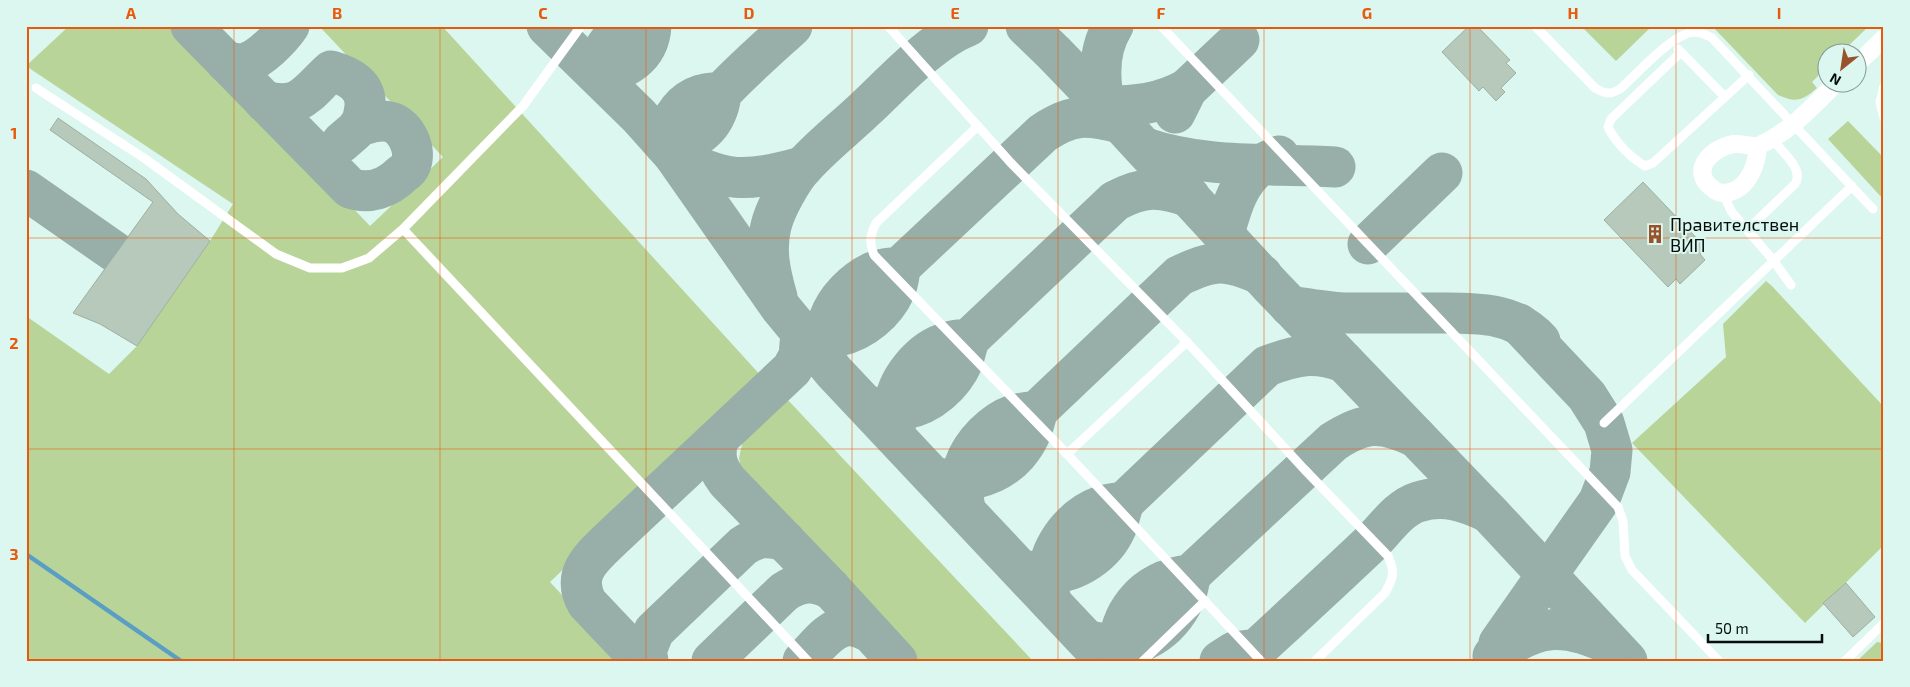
<svg xmlns="http://www.w3.org/2000/svg" width="1910" height="687" viewBox="0 0 1910 687" font-family="'Exo 2',sans-serif">
	<style>
		.green { fill: #b8d498 }
		.lines { fill: none; stroke-linecap: round; stroke-linejoin: round }
		.stream { stroke: #5a9ec4; stroke-width: 4.5 }
		.taxiway { stroke: #98aea8; stroke-width: 41 }
		.building { fill: #b6c9bb; stroke: #9db0a2 }
		.lane { stroke: #fff; stroke-width: 9 }
		.street { stroke: #fff; stroke-width: 18 }
		.grid { fill: none; stroke: #e8590c; stroke-width: 1; stroke-opacity: 0.55 }
		.labels { text-anchor: middle; dominant-baseline: central; stroke-width: 4; stroke-linejoin: round; paint-order: stroke }
		.poi-label { font-size: 18px; fill: #050e0c; stroke: #dcf6f0; text-anchor: start }
		.neatline { fill: none; stroke: #e8590c; stroke-width: 2 }
		.grid-label { font-size: 16px; text-anchor: middle; font-weight: bold; fill: #e8590c }
	</style>
	<rect width="100%" height="100%" fill="#dcf6f0"/>
	<!-- green -->
	<g class="green">
		<polygon points="69,26 180,26 370,226 443,157 319,26 442,26 763,378 550,582 623,661 26,661 26,316 109,374 137,346 210,241 233,204 26,66"/>
		<polygon points="1581,26 1652,26 1616,61"/>
		<path d="M1712 26H1869L1842 52H1828L1827 67 1812 82 1817 88C1802 101 1796 103 1778 95Z"/>
		<polygon points="1848,121 1884,158 1884,200 1828,139"/>
		<polygon points="1766,281 1772,286 1884,407 1884,545 1805,623 1632,443 1726,357 1723,324"/>
		<polygon points="787,399 1033,661 912,661 753,492 742,475 739,458 744,436 779,402"/>
		<polygon points="1877,642 1884,643 1884,661 1857,661"/>
	</g>
	<g class="lines">
		<!-- stream -->
		<polyline class="stream" points="26,554 181,661"/>
		<!-- taxiway -->
		<g class="taxiway">
			<path d="M191 26 350 188C369 195 388 188 402 174 405 172 409 169 410 166 418 150 405 125 390 122 379 119 370 123 359 126"/>
			<polyline points="547,26 639,116 673,154 781,308 834,372 1106,661"/>
			<path d="M629 26C608 35 601 53 597 74 625 71 649 57 651 26"/>
			<polyline points="1026,26 1054,53 1105,106 1271,286 1493,517 1627,661"/>
			<path d="M1113 26C1098 50 1099 80 1105 106 1137 106 1159 104 1187 89"/>
			<path d="M226 62C233 63 240 65 246 63 260 59 281 38 289 26"/>
			<path d="M721 92C715 93 707 93 701 95 679 102 669 123 664 144 689 145 710 132 718 108 720 103 720 95 724 90 745 68 769 47 792 26"/>
			<path d="M264 101C300 111 307 93 331 71 349 76 367 85 365 107 364 113 363 121 359 126 355 132 347 137 342 142"/>
			<polyline points="1175,113 1187,89 1239,40"/>
			<path d="M1145 148C1206 169 1271 163 1335 167"/>
			<path d="M673 154C724 184 747 182 802 167"/>
			<polyline points="26,190 115,252"/>
			<path d="M1224 234C1231 209 1238 181 1261 165 1266 161 1273 159 1279 156"/>
			<polyline points="1368,244 1442,173"/>
			<path d="M777 297C770 273 765 250 771 226 775 209 792 178 804 166 822 146 845 128 865 109 893 83 933 39 968 26"/>
			<path d="M1290 306C1308 309 1326 312 1344 313 1372 313 1400 313 1428 313 1467 313 1512 309 1540 341"/>
			<path d="M804 336C815 337 828 338 839 336 863 331 885 312 895 290 899 283 899 274 900 267"/>
			<path d="M826 362C826 348 824 332 829 319 836 299 854 281 873 272 881 268 892 268 900 267L1043 133C1073 113 1087 115 1121 123"/>
			<path d="M871 407C882 408 894 410 905 409 930 405 953 384 963 361 965 354 967 346 969 339"/>
			<path d="M896 437C895 428 894 419 894 410 895 381 921 349 949 342 955 340 962 340 969 339L1115 201C1144 186 1159 186 1190 197"/>
			<path d="M718 439C714 456 716 466 727 481L831 589 897 661"/>
			<path d="M938 478C946 479 954 481 961 482 966 482 972 479 976 478 1010 470 1031 445 1037 411"/>
			<path d="M965 510C963 495 960 479 965 464 972 444 993 422 1013 415 1021 413 1029 412 1037 411L1179 276C1214 259 1226 259 1262 275"/>
			<path d="M1024 571C1032 571 1040 573 1047 573 1076 574 1105 553 1116 528 1119 520 1121 510 1124 502"/>
			<path d="M1050 601C1050 592 1048 583 1048 574 1051 545 1073 516 1101 506 1108 504 1117 503 1124 502L1267 366C1296 355 1314 351 1344 362"/>
			<path d="M1093 642C1104 643 1116 647 1128 645 1161 639 1187 609 1190 575"/>
			<polyline points="1499,643 1599,501 1610,472 1612,450 1604,423 1587,396 1519,324"/>
			<path d="M1493 656C1536 625 1562 621 1611 645"/>
			<path d="M642 661 587 603C570 572 594 556 614 536L792 369 799 356 801 333"/>
			<path d="M648 661 646 651 654 631 743 546C757 536 768 536 785 541"/>
			<path d="M712 661 784 592C801 581 813 580 831 589"/>
			<path d="M803 661C815 649 829 628 847 626 855 625 863 629 870 632"/>
			<path d="M1118 661C1116 614 1143 580 1190 575L1333 442C1365 421 1381 421 1416 437"/>
			<path d="M1220 661 1234 652 1257 649C1296 613 1334 578 1372 542 1386 528 1399 508 1418 502 1444 494 1464 501 1488 512"/>
		</g>
	</g>
	<!-- building -->
	<g class="building">
		<polygon points="1469,26 1477,26 1510,60 1506,63 1516,73 1501,88 1505,92 1496,101 1483,87 1479,91 1442,52"/>
		<polygon points="58,118 146,179 178,214 210,241 137,346 100,324 73,313 153,202 50,130"/>
		<polygon points="1643,182 1706,248 1700,254 1705,260 1680,284 1676,279 1668,287 1604,220"/>
		<polygon points="1846,583 1875,617 1853,637 1823,603"/>
	</g>
	<g class="lines">
		<!-- lane -->
		<g class="lane">
			<path d="M888 26 1011 163 1187 342 1304 469 1388 556C1395 572 1394 577 1385 593L1315 661"/>
			<polyline points="1161,26 1618,507 1623,521 1625,556 1632,570 1719,661"/>
			<path d="M1535 26 1595 88C1605 94 1610 95 1620 89 1637 74 1665 42 1686 34 1695 30 1703 33 1712 38L1873 209"/>
			<polyline points="1678,49 1725,97"/>
			<path d="M1681 52 1611 119 1608 127C1615 142 1631 158 1645 166L1653 163 1749 75"/>
			<polyline points="1884,86 1880,102 1884,118"/>
			<polyline points="36,88 144,158 276,254 310,268 342,268 369,258 403,229 523,106 581,26"/>
			<path d="M978 126 876 223C870 235 869 242 874 255L1067 454 1261 661"/>
			<polyline points="1726,193 1727,202 1731,211 1773,260 1791,285"/>
			<polyline points="403,229 808,661"/>
			<path d="M1747 230 1795 184C1805 169 1780 150 1771 138"/>
			<polyline points="1604,423 1852,186"/>
			<polyline points="1067,454 1187,342"/>
			<polyline points="1143,661 1205,601"/>
			<polyline points="1845,661 1884,623"/>
		</g>
		<!-- street -->
		<g class="street">
			<polyline points="1858,63 1884,38"/>
			<path d="M1758 146C1757 164 1749 187 1730 192 1723 194 1717 193 1712 188 1688 170 1713 147 1734 144 1742 143 1753 148 1760 145 1790 132 1814 105 1837 82"/>
		</g>
	</g>
	<!-- grid -->
	<path class="grid" d="M234 26V661M440 26V661M646 26V661M852 26V661M1058 26V661M1264 26V661M1470 26V661M1676 26V661M26 238H1884M26 449H1884"/>
	<!-- icons -->
	<defs>
		<g id="building-bare" transform="scale(1.5)"><path d="M-4-6H4V6H1V3H-1V6H-4ZM-2.5-4.3h1.7v1.8h-1.7ZM.8-4.3h1.7v1.8H.8ZM-2.5-1h1.7V.8h-1.7ZM.8-1h1.7V.8H.8Z" fill="#99532a" stroke="#dcf6f0" stroke-width="2.5" paint-order="stroke"/></g>
	</defs>
	<g fill-rule="evenodd">
		<use href="#building-bare" x="1655" y="234"/>
	</g>
	<g class="labels">
		<!-- poi labels -->
		<g class="poi-label">
			<text x="1670" y="224">Правителствен<tspan x="1670" dy="21">ВИП</tspan></text>
		</g>
	</g>
	<!-- border -->
	<rect width="1910" height="687" fill="none" stroke="#dcf6f0" stroke-width="55"/>
	<!-- north arrow -->
	<g transform="translate(1842 68) rotate(210)"><circle r="24" fill="#dcf6f0" stroke="#869995"/>
	<path d="M0-4L9 19L0 12L-9 19Z" fill="#99532a"/>
	<text y="-8" font-size="14" font-weight="bold" text-anchor="middle" fill="#050e0c">N</text>
	</g>
	<!-- scale -->
	<path d="M1708 634v8h114v-8" fill="none" stroke="#050e0c" stroke-width="2.5"/>
	<text x="1715" y="634" font-size="15" fill="#050e0c" stroke="#dcf6f0" stroke-width="4" paint-order="stroke">50 m</text>
	<rect x="28" y="28" width="1854" height="632" class="neatline"/>
	<g class="grid-label">
		<text x="131" y="19">A</text>
		<text x="337" y="19">B</text>
		<text x="543" y="19">C</text>
		<text x="749" y="19">D</text>
		<text x="955" y="19">E</text>
		<text x="1161" y="19">F</text>
		<text x="1367" y="19">G</text>
		<text x="1573" y="19">H</text>
		<text x="1779" y="19">I</text>
		<text x="14" y="139">1</text>
		<text x="14" y="349">2</text>
		<text x="14" y="560">3</text>
	</g>
</svg>
